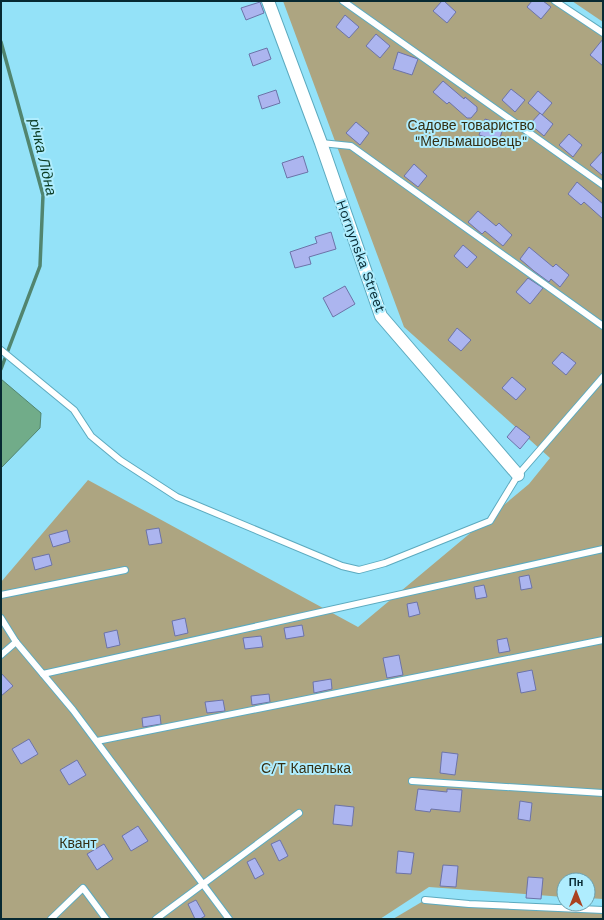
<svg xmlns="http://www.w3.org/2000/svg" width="604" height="920" viewBox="0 0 604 920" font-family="'Work Sans',sans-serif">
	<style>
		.green { fill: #ada581 }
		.water { fill: #71ac89; stroke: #51856f }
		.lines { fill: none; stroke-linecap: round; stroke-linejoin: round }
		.stream { stroke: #51856f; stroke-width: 3.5 }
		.building { fill: #acb5ef; stroke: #6c73a8 }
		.lane-casing { stroke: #5caabf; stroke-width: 8 }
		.street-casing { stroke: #5caabf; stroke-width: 14 }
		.lane { stroke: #fff; stroke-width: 6 }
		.street { stroke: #fff; stroke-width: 12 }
		.labels { text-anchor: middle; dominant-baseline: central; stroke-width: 4; stroke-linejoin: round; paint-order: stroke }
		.park-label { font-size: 14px; fill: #352f13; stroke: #afedfe }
		.street-label { font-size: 14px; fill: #072932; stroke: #afedfe }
		.water-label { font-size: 15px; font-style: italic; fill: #0b3c24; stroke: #afedfe }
	</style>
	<rect width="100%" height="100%" fill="#94e2f8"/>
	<!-- green -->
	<g class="green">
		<polygon points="283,1 554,1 603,35 603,899 588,898 588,880 564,880 564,897 429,887 380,919 1,919 1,582 88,480 358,627 529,484 550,458 404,327"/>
		<polygon points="572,1 603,1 603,22"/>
		<polygon points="425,900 603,911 603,919 393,919"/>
	</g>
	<!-- water -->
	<polygon class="water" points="1,379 41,413 40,428 1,468"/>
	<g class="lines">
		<!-- stream -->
		<polyline class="stream" points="1,42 43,195 40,266 1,369"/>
	</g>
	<!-- building -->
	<g class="building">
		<polygon points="442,1 444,1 456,12 447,23 433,11"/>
		<polygon points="532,1 543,1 551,7 541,19 527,7"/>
		<polygon points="260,2 264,13 246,20 241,8"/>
		<polygon points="345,15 359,27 349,38 336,27"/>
		<polygon points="376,34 390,46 380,58 366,46"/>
		<polygon points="603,39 603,66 590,55"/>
		<polygon points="267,48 271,59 253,66 249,54"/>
		<polygon points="398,52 418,59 412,75 393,69"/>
		<polygon points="443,81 464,99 465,97 477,107 477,111 471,118 467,118 449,102 447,104 433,92"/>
		<polygon points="511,89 525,100 515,112 502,100"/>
		<polygon points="276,90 280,103 262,109 258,96"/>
		<polygon points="538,91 552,103 542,115 528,103"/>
		<polygon points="540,113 553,124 544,136 530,124"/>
		<polygon points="485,119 504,125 499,141 479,135"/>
		<polygon points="356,122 369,133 360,145 346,133"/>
		<polygon points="569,134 582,145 573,157 559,145"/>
		<polygon points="603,151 603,176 590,165"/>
		<polygon points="303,156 308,172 287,178 282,163"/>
		<polygon points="414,164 427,176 418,187 404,176"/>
		<polygon points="577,182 603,204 603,219 584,202 581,205 568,194"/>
		<polygon points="478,211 496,226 499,223 512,235 503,246 485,231 482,234 468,222"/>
		<polygon points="331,232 336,249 309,257 311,264 295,268 290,252 317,243 315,237"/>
		<polygon points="463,245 477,257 467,268 454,256"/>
		<polygon points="529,247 553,267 556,264 569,275 560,287 551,279 549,282 534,271 520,259"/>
		<polygon points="528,278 543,288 530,304 516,292"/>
		<polygon points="345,286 355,304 333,317 323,298"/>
		<polygon points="457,328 471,340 461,351 448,340"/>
		<polygon points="562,352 576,363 566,375 552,363"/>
		<polygon points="512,377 526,389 516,400 502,388"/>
		<polygon points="516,426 530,437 520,449 507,437"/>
		<polygon points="159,528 162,543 149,545 146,530"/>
		<polygon points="67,530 70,542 53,547 49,535"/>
		<polygon points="49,554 52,565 35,570 32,558"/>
		<polygon points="529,575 532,588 521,590 519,577"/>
		<polygon points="484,585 487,597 476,599 474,587"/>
		<polygon points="417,602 420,614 409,617 407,604"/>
		<polygon points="185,618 188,633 175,636 172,621"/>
		<polygon points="302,625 304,636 286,639 284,628"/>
		<polygon points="117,630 120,645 107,648 104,633"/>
		<polygon points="261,636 263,647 245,649 243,638"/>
		<polygon points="507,638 510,651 499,653 497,640"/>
		<polygon points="399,655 403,675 387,678 383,658"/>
		<polygon points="532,670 536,690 521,693 517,673"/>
		<polygon points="1,673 13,686 1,696"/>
		<polygon points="331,679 332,689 314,693 313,682"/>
		<polygon points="269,694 270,702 252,705 251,696"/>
		<polygon points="223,700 225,711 207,713 205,702"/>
		<polygon points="160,715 161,724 143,727 142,718"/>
		<polygon points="29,739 38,754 21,764 12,749"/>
		<polygon points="442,752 458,754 455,775 440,773"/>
		<polygon points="77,760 86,775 69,785 60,770"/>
		<polygon points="418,789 447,792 447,789 462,790 460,812 431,809 430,812 415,810"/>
		<polygon points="520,801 532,803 530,821 518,819"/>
		<polygon points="335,805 354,807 352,826 333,824"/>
		<polygon points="138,826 148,841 131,851 122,836"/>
		<polygon points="280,840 288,856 279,861 271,844"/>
		<polygon points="104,844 113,859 97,870 87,854"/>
		<polygon points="398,851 414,853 411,874 396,873"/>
		<polygon points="255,858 264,874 255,879 247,862"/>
		<polygon points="443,865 458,866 456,887 440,886"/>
		<polygon points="528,877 543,878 541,899 526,898"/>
		<polygon points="196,900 205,916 200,919 195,919 188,904"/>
	</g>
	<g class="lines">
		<!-- lane casing -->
		<g class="lane-casing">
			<g id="lane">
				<polyline points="343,1 603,185"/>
				<polyline points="555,1 603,33"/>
				<polyline points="321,143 351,146 603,326"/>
				<polyline points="1,350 74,410 91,436 120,460 177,497 342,566 359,570 385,563 490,521 518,475 603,377"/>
				<polyline points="1,595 125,570"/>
				<polyline points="1,618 16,642 73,710 229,919"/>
				<polyline points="1,655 16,642"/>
				<polyline points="43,674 603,549"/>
				<polyline points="97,741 603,640"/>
				<polyline points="412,781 603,793"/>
				<polyline points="425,900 469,904 603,910"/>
				<polyline points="51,919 83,888 106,919"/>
				<polyline points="156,919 299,813"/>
			</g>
		</g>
		<!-- street casing -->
		<g class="street-casing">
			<polyline id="street" points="268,1 321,143 381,316 518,475"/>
		</g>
		<!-- lane -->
		<use href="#lane" class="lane"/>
		<!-- street -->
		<use href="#street" class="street"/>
	</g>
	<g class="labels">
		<!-- park labels -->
		<g class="park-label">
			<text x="471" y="125">Садове товариство<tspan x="471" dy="16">"Мельмашовець"</tspan></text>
			<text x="306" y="768">С/Т Капелька</text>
			<text x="78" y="843">Квант</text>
		</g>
		<!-- street labels -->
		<g class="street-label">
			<text transform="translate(361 256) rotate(70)">Hornynska Street</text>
		</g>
		<!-- water labels -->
		<g class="water-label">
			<text transform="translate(43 157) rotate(77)">річка Лідна</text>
		</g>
	</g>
	<!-- border -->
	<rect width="604" height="920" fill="none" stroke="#072932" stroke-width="4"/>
	<!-- north arrow -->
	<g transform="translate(576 892)"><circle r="19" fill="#afedfe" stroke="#6c9fac"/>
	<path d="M0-3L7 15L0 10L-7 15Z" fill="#aa4221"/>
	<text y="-6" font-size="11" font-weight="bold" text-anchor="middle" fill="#072932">Пн</text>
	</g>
</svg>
